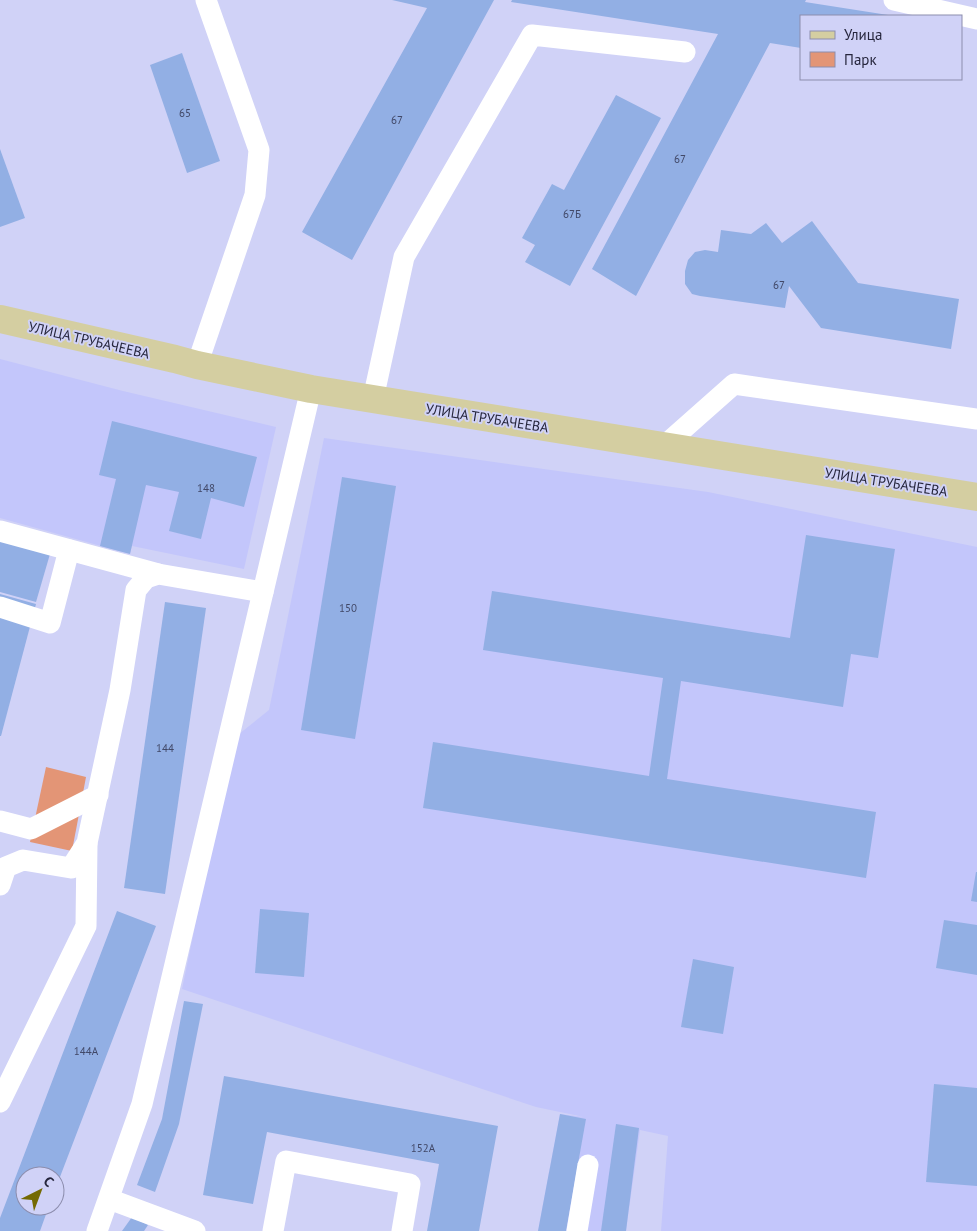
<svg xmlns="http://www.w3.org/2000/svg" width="977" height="1231" viewBox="0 0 977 1231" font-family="'PT Sans',sans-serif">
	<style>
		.built { fill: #c3c6fb }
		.green { fill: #e39576 }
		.building { fill: #92afe4 }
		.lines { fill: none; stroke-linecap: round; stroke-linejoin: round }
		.minor { stroke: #fff; stroke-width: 21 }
		.major { stroke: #d4cea1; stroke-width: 28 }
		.labels { text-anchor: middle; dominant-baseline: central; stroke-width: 4; stroke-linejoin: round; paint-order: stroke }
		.number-label { font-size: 11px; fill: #414867 }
		.street-label { font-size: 14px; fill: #26263d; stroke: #d0d2f7 }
	</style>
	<rect width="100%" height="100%" fill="#d0d2f7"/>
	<!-- built -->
	<g class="built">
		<polygon points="0,359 123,391 276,427 244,569 132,546 130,554 0,518"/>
		<polygon points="324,438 708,492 977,547 977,1231 661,1231 668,1136 640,1130 626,1231 538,1231 560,1114 584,1117 536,1107 182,989 234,738 269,710"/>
	</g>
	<!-- green -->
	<polygon class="green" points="46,767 86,777 72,851 30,842"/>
	<!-- building -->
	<g class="building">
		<polygon points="392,0 494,0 352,260 302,232 427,8"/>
		<polygon points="512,0 806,0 805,2 888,15 801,16 801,48 770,43 636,296 592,269 718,34 511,2"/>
		<polygon points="182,53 220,161 187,173 150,65"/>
		<polygon points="616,95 661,118 570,286 525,262 535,245 522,238 552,184 564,190"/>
		<polygon points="0,149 25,218 0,227"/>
		<polygon points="812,221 858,283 959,299 951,349 821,328 789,286 785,308 700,296 692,294 685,284 685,271 688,260 695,252 705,250 718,252 721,230 751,234 766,223 782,243"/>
		<polygon points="112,421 257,457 244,507 211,498 201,539 169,531 179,492 146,485 130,554 100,546 116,479 99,475"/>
		<polygon points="342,477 396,486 355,739 301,730"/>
		<polygon points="806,535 895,549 878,658 851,654 843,707 681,681 667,779 876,812 866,878 423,808 433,742 649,776 663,678 483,650 492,591 790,638"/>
		<polygon points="0,540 50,554 36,602 0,592"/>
		<polygon points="0,594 36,604 1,736 0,736"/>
		<polygon points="165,602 206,608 165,894 124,888"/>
		<polygon points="976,872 977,872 977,902 971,901"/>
		<polygon points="260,909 309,913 304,977 255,973"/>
		<polygon points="117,911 156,926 55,1190 55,1176 25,1176 25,1206 49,1206 40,1231 0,1231 0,1218"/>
		<polygon points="944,920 977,925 977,975 936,968"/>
		<polygon points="693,959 734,967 723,1034 681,1027"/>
		<polygon points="184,1001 203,1004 179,1124 155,1192 137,1185 162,1119"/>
		<polygon points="224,1076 498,1126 479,1231 427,1231 439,1164 267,1132 253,1204 203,1195"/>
		<polygon points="934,1084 977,1088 977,1186 926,1182"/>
		<polygon points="560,1114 586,1119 566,1231 538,1231"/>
		<polygon points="616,1124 639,1128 626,1231 601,1231"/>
		<polygon points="132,1217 148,1225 144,1231 122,1231"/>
	</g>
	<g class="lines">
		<!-- minor -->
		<g class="minor">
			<polyline points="894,0 977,19"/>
			<polyline points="197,365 255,195 259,150 206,0"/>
			<polyline points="373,399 404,257 532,35 685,52"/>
			<polyline points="664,446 734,384 977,419"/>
			<polyline points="0,531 158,574"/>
			<polyline points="0,607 50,623 69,550"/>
			<polyline points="0,821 31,829 98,795"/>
			<polyline points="0,885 6,867 23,860 71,868 87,843 120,690 136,590 146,578 158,574 263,592"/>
			<polyline points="0,1102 86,926 87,844"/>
			<polyline points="109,1199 195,1231"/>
			<polyline points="97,1231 142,1104 311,389"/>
			<polyline points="273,1231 286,1161 410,1184 402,1231"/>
			<polyline points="577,1231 588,1165"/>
		</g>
		<!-- major -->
		<polyline class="major" points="0,319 175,359 197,365 311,389 977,497"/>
	</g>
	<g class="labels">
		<!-- number labels -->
		<g class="number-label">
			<text x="185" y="113">65</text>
			<text x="397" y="120">67</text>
			<text x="680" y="159">67</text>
			<text x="572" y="214">67Б</text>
			<text x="779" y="285">67</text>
			<text x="206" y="488">148</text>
			<text x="348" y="608">150</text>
			<text x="165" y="748">144</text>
			<text x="86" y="1051">144А</text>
			<text x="423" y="1148">152А</text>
		</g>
		<!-- street labels -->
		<g class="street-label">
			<text transform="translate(89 340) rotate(13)">УЛИЦА ТРУБАЧЕЕВА</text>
			<text transform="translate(487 418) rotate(9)">УЛИЦА ТРУБАЧЕЕВА</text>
			<text transform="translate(886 482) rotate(9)">УЛИЦА ТРУБАЧЕЕВА</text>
		</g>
	</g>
	<!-- legend -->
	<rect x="800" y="15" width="162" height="65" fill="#d0d2f7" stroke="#8c8dad"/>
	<rect x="810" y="31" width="25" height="8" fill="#d4cea1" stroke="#8c8dad"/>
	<text x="844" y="40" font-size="15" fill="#26263d">Улица</text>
	<rect x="810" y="52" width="25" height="15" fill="#e39576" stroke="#8c8dad"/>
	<text x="844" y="65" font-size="15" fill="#26263d">Парк</text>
	<!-- north arrow -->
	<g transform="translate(40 1191) rotate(42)"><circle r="24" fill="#d0d2f7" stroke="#8c8dad"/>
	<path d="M0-4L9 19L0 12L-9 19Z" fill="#746a02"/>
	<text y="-8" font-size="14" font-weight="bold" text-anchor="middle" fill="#26263d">С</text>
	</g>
</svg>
